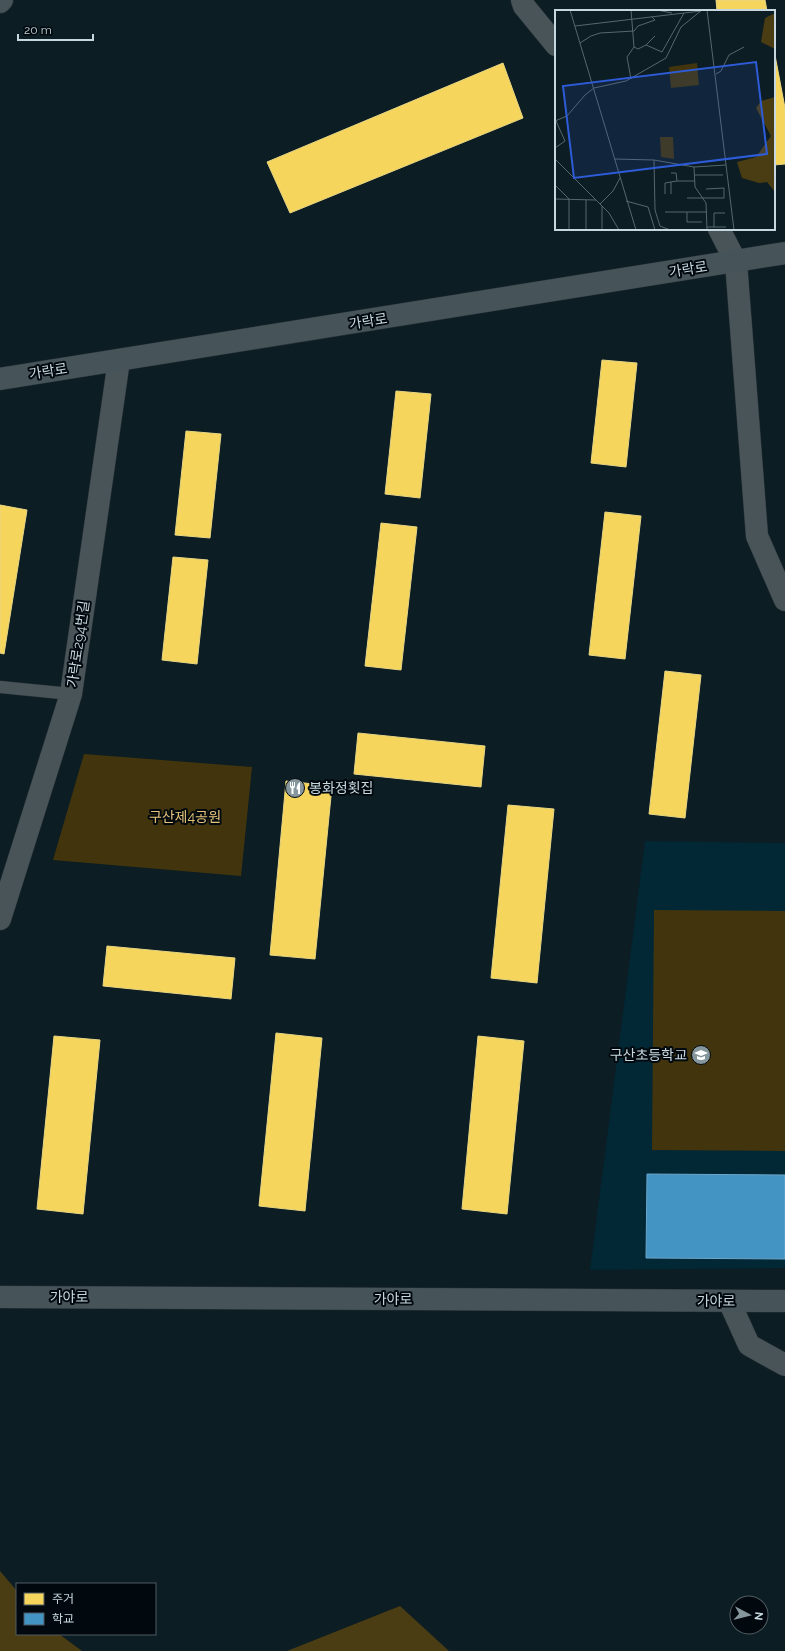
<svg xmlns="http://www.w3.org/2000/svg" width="785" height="1651" viewBox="0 0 785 1651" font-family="Raleway,'Noto Sans KR',sans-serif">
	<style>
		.built { fill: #022735 }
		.green { fill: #42350d }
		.forest { fill: #4b3d13 }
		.homes { fill: #f6d55c; stroke: #e8d683 }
		.schools { fill: #4393c3; stroke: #6ba7cb }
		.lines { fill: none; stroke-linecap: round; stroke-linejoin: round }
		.lane-casing { stroke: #2b353a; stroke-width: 13 }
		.street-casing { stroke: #2b353a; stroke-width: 23 }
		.secondary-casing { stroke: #2b353a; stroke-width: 23 }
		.lane { stroke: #485458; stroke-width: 12 }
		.street { stroke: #485458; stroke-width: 22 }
		.secondary { stroke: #46545a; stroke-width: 22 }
		.labels { text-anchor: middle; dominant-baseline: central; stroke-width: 4; stroke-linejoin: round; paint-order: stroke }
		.street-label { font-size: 14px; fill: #c7d7df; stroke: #01090e }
		.poi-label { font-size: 14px; fill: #c7d7df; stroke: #01090e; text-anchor: start }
		.park-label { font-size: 14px; fill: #e3c278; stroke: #01090e }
		.inset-road { fill: none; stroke: #57676e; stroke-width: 1 }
		.view { fill: #2e5cd9; fill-opacity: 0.15; stroke: #2e5cd9; stroke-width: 2 }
		.inset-edge { fill: none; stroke: #c7d7df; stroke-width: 2 }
	</style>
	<rect width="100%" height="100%" fill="#0c1d23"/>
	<!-- built -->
	<polygon class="built" points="645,841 785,843 785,1268 590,1270"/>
	<!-- green -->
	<g class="green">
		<polygon points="84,754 252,767 241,876 53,860"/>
		<polygon points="654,910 785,911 785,1151 652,1150"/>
	</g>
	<!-- forest -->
	<g class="forest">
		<polygon points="0,1571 17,1591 17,1634 59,1634 82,1651 0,1651"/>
		<polygon points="400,1606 449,1651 287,1651"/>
	</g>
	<!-- homes -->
	<g class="homes">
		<polygon points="716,0 765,0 767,11 717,11"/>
		<polygon points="774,50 785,108 785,164 774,165"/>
		<polygon points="503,63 523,118 290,213 267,162"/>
		<polygon points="602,360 637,363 626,467 591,463"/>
		<polygon points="396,391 431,394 420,498 385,494"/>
		<polygon points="186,431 221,434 210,538 175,535"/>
		<polygon points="0,505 27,510 4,654 0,653"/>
		<polygon points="605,512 641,516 625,659 589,655"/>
		<polygon points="381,523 417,527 401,670 365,666"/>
		<polygon points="173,557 208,560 197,664 162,660"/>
		<polygon points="665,671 701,675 685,818 649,814"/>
		<polygon points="358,733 485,746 481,787 354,774"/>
		<polygon points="286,781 332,786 315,959 270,955"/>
		<polygon points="508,805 554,809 537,983 491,978"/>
		<polygon points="107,946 235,958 231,999 103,986"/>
		<polygon points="276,1033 322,1038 305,1211 259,1206"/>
		<polygon points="54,1036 100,1040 83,1214 37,1209"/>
		<polygon points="478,1036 524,1041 507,1214 462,1209"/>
	</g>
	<!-- schools -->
	<polygon class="schools" points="647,1174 785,1175 785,1259 646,1258"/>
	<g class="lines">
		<!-- lane casing -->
		<g class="lane-casing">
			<polyline id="lane" points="0,687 71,694"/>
		</g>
		<!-- street casing -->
		<g class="street-casing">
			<g id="street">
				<polyline points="522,0 524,6 556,45"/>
				<polyline points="719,229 736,262 757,536 785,600"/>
				<polyline points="0,919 71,694 119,360"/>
				<polyline points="729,1301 749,1345 785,1365"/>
			</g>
		</g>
		<!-- secondary casing -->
		<g class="secondary-casing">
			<g id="secondary">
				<polyline points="0,2 2,0"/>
				<polyline points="0,379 785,253"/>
				<polyline points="0,1297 785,1301"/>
			</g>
		</g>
		<!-- lane -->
		<use href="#lane" class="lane"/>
		<!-- street -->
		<use href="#street" class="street"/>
		<!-- secondary -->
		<use href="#secondary" class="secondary"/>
	</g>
	<!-- icons -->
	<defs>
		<g id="restaurant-disc" transform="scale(1)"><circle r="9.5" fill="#86969d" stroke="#01090e"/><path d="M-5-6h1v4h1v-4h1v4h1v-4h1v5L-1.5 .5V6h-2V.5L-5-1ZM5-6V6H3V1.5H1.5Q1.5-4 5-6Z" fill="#fff"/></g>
		<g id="school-disc" transform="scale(1)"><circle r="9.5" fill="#86969d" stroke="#01090e"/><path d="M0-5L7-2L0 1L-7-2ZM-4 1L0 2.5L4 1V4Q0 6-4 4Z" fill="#fff"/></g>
	</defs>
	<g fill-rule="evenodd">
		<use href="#restaurant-disc" x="295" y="788"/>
		<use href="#school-disc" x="701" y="1055"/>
	</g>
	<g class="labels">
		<!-- street labels -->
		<g class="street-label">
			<text transform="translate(688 269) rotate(-9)">가락로</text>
			<text transform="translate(368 321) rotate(-9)">가락로</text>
			<text transform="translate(48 371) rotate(-9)">가락로</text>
			<text transform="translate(78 644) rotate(-82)">가락로294번길</text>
			<text x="69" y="1297">가야로</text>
			<text x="393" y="1299">가야로</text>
			<text x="716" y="1301">가야로</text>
		</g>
		<!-- poi labels -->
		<g class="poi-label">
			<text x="309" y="788">봉화정횟집</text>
			<text x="687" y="1055" text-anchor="end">구산초등학교</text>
		</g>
		<!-- park labels -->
		<g class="park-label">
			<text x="185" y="817">구산제4공원</text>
		</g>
	</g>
	<!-- overview -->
	<g transform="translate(555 10)">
		<rect width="220" height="220" fill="#0c1d23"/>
		<path d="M142 53 144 75 116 78 114 57ZM105 127H118L119 149 106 147Z" fill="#42350d"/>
		<path d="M220 3V39L206 32 210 8ZM220 87V182L212 172 204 173 187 168 182 152 201 147 216 126 201 98 206 91Z" fill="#4b3d13"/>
		<path class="inset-road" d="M15 0 81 220M76 0 79 37M102 0 117 3M152 0 179 220M20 16 146 1M25 33 36 26 45 23 79 21 83 16 100 10 97 7M91 35 100 26M79 37 83 39 91 35 107 42 129 3M161 64 166 61 174 45 189 37M76 69 72 47 79 37M0 111 12 106 30 85 39 78 71 71 111 48 126 17 147 0M0 138 10 131 1 111M0 149 54 203 64 220M59 149 99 150 139 157 171 155M99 150 100 200 105 216 115 220M139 157 140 177 151 193 152 220M116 163H121L122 171 116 172V184M139 165H168M122 171H140M0 175 14 189V220M110 184V173L116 172M132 188H169V178L151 179M0 189 41 190M71 191 93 197 100 220M45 194 58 181 65 168M110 202H152M132 202V212H147M152 217H171M159 217V203H170M31 220V190M47 220V196"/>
		<path class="view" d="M201 52 212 144 19 168 8 76Z"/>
		<rect width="220" height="220" class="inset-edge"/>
	</g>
	<!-- legend -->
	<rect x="16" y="1583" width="140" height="52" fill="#01090e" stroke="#505b62"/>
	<rect x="24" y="1593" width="20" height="12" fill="#f6d55c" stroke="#505b62"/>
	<text x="52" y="1603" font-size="12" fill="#c7d7df">주거</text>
	<rect x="24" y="1613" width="20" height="12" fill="#4393c3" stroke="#505b62"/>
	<text x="52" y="1623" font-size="12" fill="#c7d7df">학교</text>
	<!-- north arrow -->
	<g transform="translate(749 1615) rotate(97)"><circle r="19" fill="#01090e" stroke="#505b62"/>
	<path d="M0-3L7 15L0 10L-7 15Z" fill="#86969d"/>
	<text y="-6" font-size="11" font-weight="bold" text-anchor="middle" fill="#c7d7df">N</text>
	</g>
	<!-- scale -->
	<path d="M18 34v6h75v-6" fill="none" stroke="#c7d7df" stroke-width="2"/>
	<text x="24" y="34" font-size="12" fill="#c7d7df" stroke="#01090e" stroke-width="3" paint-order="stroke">20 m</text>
</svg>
